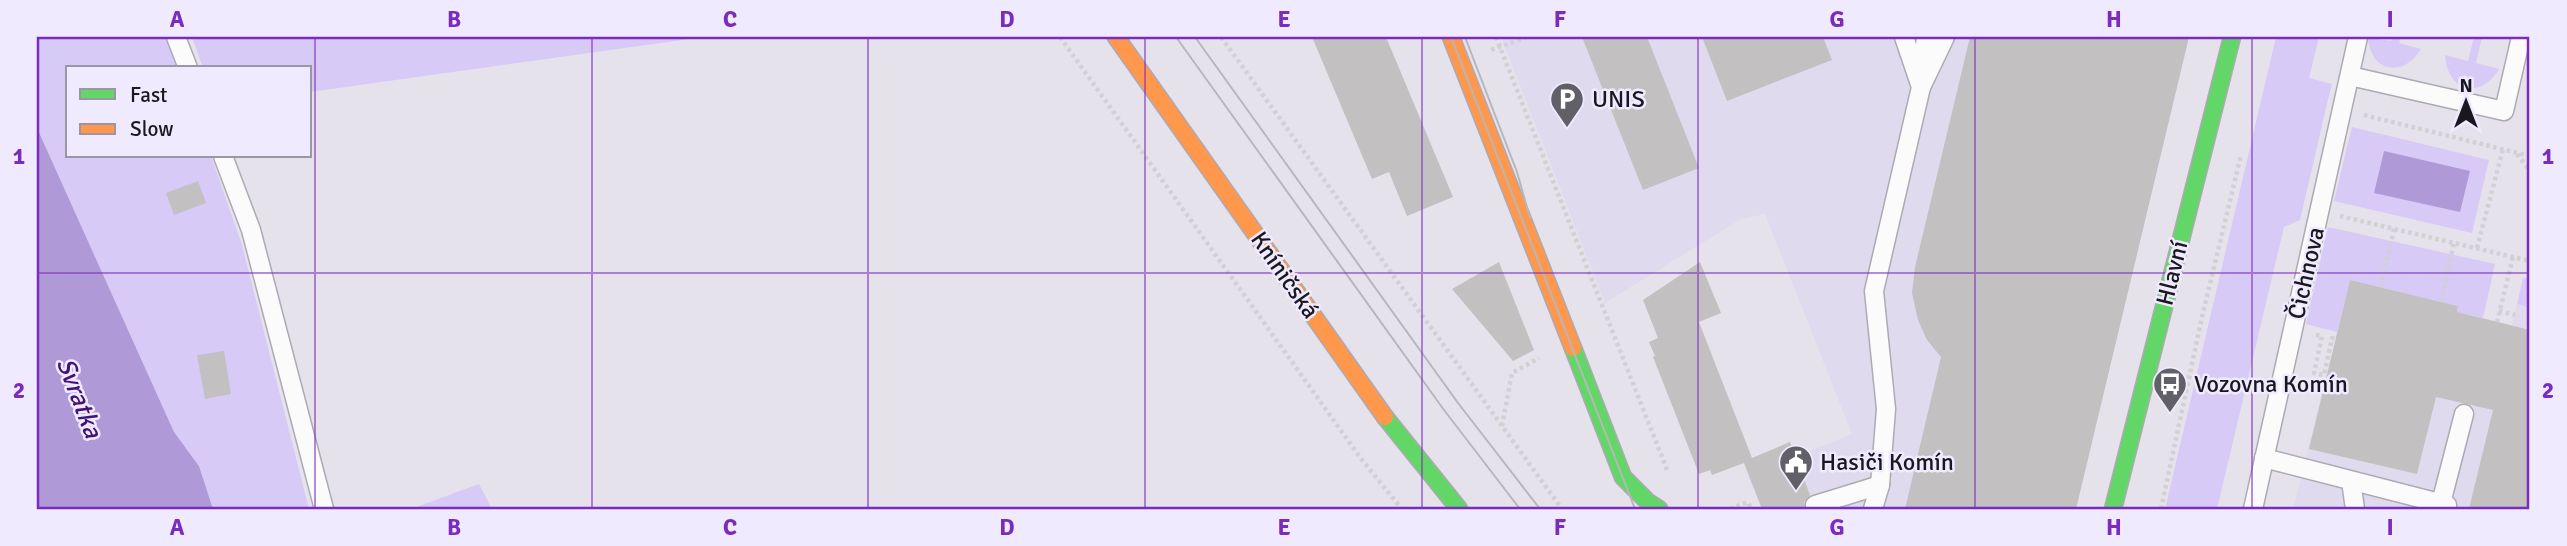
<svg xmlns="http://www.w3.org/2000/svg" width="2567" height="546" viewBox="0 0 2567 546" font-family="Signika,sans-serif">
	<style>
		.built { fill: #e0daee }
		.green { fill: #d8caf6 }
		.water { fill: #af9ad7 }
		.building { fill: #c3c0c1 }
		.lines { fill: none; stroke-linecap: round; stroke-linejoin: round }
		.lane-casing { stroke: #acaab2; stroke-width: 21 }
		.fast-casing { stroke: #acaab2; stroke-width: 19 }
		.slow-casing { stroke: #acaab2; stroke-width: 19 }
		.path { stroke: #d1d0d3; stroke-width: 4.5; stroke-dasharray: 3.5 3.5; stroke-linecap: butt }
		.lane { stroke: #fbfbfc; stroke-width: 18 }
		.fast { stroke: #63d668; stroke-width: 16 }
		.slow { stroke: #ff974d; stroke-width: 16 }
		.tram { stroke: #b7b7b9; stroke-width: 2 }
		.grid { fill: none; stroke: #7b2cbf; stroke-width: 2; stroke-opacity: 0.55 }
		.labels { text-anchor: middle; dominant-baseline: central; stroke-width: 5; stroke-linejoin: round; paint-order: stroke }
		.poi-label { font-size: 24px; fill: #1a181f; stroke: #f0eaff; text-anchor: start }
		.street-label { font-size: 24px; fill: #1a181f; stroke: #f0eaff }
		.water-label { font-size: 26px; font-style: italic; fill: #421376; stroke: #f0eaff }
		.neatline { fill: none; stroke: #7b2cbf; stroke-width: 2.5 }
		.grid-label { font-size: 23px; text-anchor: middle; font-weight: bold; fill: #7b2cbf }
	</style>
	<rect width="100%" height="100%" fill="#e5e2ec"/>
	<!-- built -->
	<g class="built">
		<polygon points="1501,37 2189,37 2076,509 1762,509 1748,476 1852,434 1765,214 1741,219 1605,303"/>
		<polygon points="2350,280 2458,306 2457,312 2512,325 2517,304 2530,308 2530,509 2293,509"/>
	</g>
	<!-- green -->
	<g class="green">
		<polygon points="37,37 174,37 184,68 68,68 68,156 211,156 242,245 309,509 213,509 199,466 174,432 37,128"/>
		<polygon points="192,37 704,37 310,92 310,68 203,68"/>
		<polygon points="2276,37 2319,37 2309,78 2332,84 2330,91 2300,220 2284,227 2217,509 2165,509"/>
		<path d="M2368 37 2391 41 2392 37H2401L2399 43 2421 49C2404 78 2370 73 2368 37Z"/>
		<path d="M2474 37H2482L2476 63 2499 69C2480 101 2447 91 2445 55L2468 61Z"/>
		<polygon points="2352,127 2489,160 2472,233 2334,201"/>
		<polygon points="2328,227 2495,264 2483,318 2457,312 2458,306 2350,280 2337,332 2306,324"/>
		<polygon points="2523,278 2530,279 2530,308 2517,304"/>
		<polygon points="479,484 492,509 411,509"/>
	</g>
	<!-- water -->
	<g class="water">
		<polygon points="37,128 174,432 199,466 213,509 37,509"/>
		<polygon points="2384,151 2470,171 2460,212 2374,193"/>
	</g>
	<!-- building -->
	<g class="building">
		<polygon points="1312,37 1386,37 1453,197 1407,216 1389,172 1372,179"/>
		<polygon points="1582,37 1647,37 1699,168 1643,190"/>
		<polygon points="1702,37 1823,37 1832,60 1727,101"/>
		<polygon points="1970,37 2189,37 2076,509 1905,509 1941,357 1927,340 1918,320 1912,293 1915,267"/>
		<polygon points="198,181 206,203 174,215 166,193"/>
		<polygon points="1499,262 1534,350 1513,361 1452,289"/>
		<polygon points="1700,262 1721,313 1699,322 1752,458 1790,442 1810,495 1804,502 1805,509 1762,509 1744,463 1712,475 1710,470 1699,474 1653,357 1655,356 1649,342 1658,338 1643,300"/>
		<polygon points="2350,280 2458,306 2457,312 2530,330 2530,509 2469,509 2493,410 2436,397 2417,474 2309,449"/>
		<polygon points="224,351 231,394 205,399 197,355"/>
	</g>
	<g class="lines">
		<!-- lane casing -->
		<g class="lane-casing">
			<g id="lane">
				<polyline points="176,37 188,68"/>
				<polyline points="1922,72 1926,37"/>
				<polyline points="2350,76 2504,111 2521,37"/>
				<polyline points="1921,87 1945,37"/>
				<polyline points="223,156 251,230 324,509"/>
				<polyline points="2264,458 2447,505 2446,509"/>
				<polyline points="2351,481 2355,509"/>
				<polyline points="2441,503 2464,414"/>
				<polyline points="1815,505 1880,485"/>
				<polyline points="1873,509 1880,485 1886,409 1874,291 1921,87 1904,37"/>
				<polyline points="2253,509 2358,37"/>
			</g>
		</g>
		<!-- fast casing -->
		<g class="fast-casing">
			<g id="fast">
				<polyline points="1573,348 1623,477 1648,502 1659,509"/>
				<polyline points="1385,417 1459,509"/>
				<polyline points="2113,509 2232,37"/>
			</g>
		</g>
		<!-- slow casing -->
		<g class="slow-casing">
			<g id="slow">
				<polyline points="1116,37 1385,417"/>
				<polyline points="1451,37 1573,348"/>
			</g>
		</g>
		<!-- path -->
		<g class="path">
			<polyline points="1060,37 1362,460 1402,509"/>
			<polyline points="1221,37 1562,509"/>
			<polyline points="1496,37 1668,472"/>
			<polyline points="1491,50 1527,37"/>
			<polyline points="2364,115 2530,156"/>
			<polyline points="2517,154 2530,171"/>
			<polyline points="2340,216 2530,261"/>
			<polyline points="2477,248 2503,149"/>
			<polyline points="2381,287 2394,229"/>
			<polyline points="2441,302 2454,243"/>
			<polyline points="2499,311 2515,315"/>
			<polyline points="2497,322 2513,257"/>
			<polyline points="2316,335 2322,336 2314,373 2324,375 2332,338 2336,339"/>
			<polyline points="1502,426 1512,373 1539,358"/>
			<polyline points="2529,508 2530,508"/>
			<polyline points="1730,509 1748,502 1751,509"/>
			<polyline points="2161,509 2202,317 2241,155"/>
		</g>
		<!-- lane -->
		<use href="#lane" class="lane"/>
		<!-- fast -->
		<use href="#fast" class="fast"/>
		<!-- slow -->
		<use href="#slow" class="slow"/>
		<!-- tram -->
		<g class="tram">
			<polyline points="1176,37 1444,410 1520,509"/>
			<polyline points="1195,37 1458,403 1540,509"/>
			<polyline points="1451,37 1635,509"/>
			<polyline points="1465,37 1517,172 1530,218"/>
		</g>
	</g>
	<!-- grid -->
	<path class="grid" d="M315 37V509M592 37V509M868 37V509M1145 37V509M1422 37V509M1698 37V509M1975 37V509M2252 37V509M37 273H2530"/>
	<!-- icons -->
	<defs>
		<g id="parking-pin" transform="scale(1.75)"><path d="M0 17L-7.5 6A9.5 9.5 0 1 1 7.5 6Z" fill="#615f67" stroke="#f0eaff"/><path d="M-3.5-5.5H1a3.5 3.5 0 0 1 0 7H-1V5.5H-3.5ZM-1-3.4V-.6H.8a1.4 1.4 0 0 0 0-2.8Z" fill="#fff"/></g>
		<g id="bus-pin" transform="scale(1.75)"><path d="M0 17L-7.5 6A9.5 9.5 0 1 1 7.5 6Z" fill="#615f67" stroke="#f0eaff"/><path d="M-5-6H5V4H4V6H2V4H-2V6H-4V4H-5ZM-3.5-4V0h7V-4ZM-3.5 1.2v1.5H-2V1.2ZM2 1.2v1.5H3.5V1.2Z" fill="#fff"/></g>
		<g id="civic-pin" transform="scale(1.75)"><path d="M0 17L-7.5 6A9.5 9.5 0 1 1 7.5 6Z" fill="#615f67" stroke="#f0eaff"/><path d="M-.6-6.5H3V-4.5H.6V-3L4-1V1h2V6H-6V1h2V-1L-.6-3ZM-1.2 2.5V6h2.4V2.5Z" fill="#fff"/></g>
	</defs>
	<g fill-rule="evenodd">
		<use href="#parking-pin" x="1567" y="99"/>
		<use href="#bus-pin" x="2170" y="384"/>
		<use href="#civic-pin" x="1796" y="462"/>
	</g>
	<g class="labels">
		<!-- poi labels -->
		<g class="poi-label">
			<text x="1592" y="99">UNIS</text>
			<text x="2194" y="384">Vozovna Komín</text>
			<text x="1820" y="462">Hasiči Komín</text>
		</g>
		<!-- street labels -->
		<g class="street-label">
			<text transform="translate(2172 273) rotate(-76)">Hlavní</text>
			<text transform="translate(2306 273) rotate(-77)">Čichnova</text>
			<text transform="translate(1285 275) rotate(55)">Kníničská</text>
		</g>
		<!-- water labels -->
		<g class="water-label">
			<text transform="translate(79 398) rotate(69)">Svratka</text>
		</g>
	</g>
	<!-- border -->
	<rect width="2567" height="546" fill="none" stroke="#f0eaff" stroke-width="77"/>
	<!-- legend -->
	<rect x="66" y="66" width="245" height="91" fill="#f0eaff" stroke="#9a96a5" stroke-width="2"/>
	<rect x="80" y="89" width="35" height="10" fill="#63d668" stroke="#9a96a5" stroke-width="2"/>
	<text x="130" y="102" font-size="21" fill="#1a181f">Fast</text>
	<rect x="80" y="124" width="35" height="10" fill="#ff974d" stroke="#9a96a5" stroke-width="2"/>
	<text x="130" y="136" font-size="21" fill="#1a181f">Slow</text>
	<!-- north arrow -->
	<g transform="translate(2466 102)" stroke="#f0eaff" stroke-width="5" paint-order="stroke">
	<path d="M0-5L12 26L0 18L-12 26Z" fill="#1a181f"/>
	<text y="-10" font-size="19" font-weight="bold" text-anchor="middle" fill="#1a181f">N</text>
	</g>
	<rect x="38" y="38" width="2490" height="470" class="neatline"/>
	<g class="grid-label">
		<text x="177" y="27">A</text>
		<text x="454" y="27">B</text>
		<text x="730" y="27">C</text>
		<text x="1007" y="27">D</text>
		<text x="1284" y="27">E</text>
		<text x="1560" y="27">F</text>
		<text x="1837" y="27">G</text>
		<text x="2114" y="27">H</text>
		<text x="2390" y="27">I</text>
		<text x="19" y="164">1</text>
		<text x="2548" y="164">1</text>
		<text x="19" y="398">2</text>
		<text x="2548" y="398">2</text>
		<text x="177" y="535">A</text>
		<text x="454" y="535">B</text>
		<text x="730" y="535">C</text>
		<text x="1007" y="535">D</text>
		<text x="1284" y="535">E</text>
		<text x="1560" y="535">F</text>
		<text x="1837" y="535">G</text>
		<text x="2114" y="535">H</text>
		<text x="2390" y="535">I</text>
	</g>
</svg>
